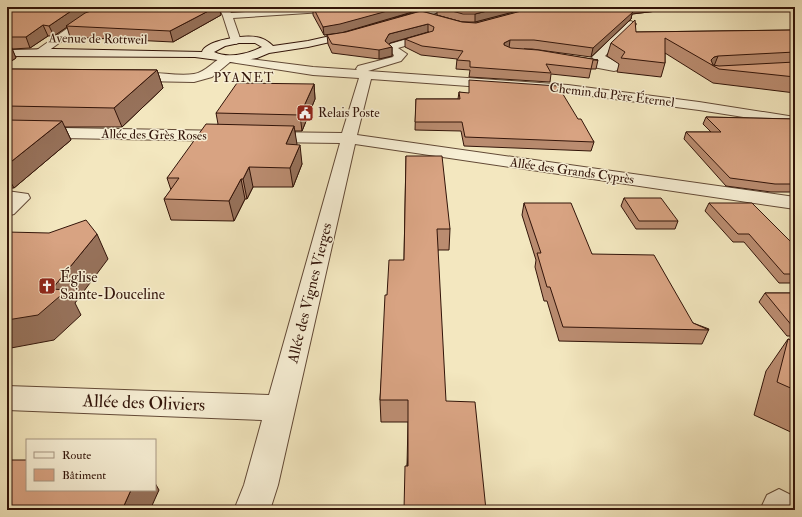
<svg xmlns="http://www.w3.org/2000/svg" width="802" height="517" viewBox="0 0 802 517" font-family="'IM FELL Double Pica',serif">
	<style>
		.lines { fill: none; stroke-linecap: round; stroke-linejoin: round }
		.street-casing { stroke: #624936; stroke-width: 2 }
		.secondary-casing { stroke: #321409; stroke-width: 2 }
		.street { fill: #f7efd5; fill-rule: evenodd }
		.secondary { fill: #f7efd5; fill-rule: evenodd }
		.wall { fill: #ba8c70; stroke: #321409 }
		.shaded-wall { fill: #97725b; stroke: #321409 }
		.building { fill: #d8a382; stroke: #321409 }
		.labels { text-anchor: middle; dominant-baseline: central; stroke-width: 3; stroke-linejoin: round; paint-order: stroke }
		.far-street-label { font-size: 13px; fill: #321409; stroke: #f7efd5 }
		.far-neighbourhood-label { font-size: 13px; letter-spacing: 1px; fill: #321409; stroke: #f7efd5 }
		.far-poi-label { font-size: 13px; fill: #321409; stroke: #f7efd5; text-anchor: start }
		.poi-label { font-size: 15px; fill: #321409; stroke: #f7efd5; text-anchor: start }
		.street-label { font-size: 15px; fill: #321409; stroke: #f7efd5 }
		.near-street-label { font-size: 18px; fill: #321409; stroke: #f7efd5 }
	</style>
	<rect width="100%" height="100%" fill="#f3e7bf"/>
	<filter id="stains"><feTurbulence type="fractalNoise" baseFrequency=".005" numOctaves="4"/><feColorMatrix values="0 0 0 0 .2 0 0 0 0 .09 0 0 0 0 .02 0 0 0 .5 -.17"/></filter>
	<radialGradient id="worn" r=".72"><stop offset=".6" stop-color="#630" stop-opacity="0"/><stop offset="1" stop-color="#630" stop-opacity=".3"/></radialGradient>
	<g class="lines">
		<!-- street casing -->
		<g class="street-casing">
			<g id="street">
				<polygon points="113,7 125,7 124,9 88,22 44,54 36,54 34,52 82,18"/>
				<polygon points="219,7 227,7 231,13 316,7 357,7 353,10 233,18 241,41 236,44 231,41 223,16"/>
				<polygon points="631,21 636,24 634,26 605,56 618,63 620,67 618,70 614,71 567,62 563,61 561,59 563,57 567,56 594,60 592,57 594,55 628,22"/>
				<path d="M428 33 433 36 432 38 398 48 407 54 401 61 368 71 568 85 699 102 795 117V125L699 110 568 93 371 79 357 135 795 197V209L355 144 278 485 270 510H234L244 485 262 420 7 410V386L269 395 340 143 266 142 260 140 258 137 260 134 266 132 342 133 359 78 313 75 230 62 212 77 194 82 139 81 135 80 133 77 135 74C154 70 175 77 194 74 207 72 214 59 226 56L313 67 357 70 356 69 358 66 393 57 394 55 387 49 390 44Z"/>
				<polygon points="7,127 228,131 233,133 236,136 233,139 228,141 7,137"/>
				<polygon points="7,191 28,194 30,198 14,214 7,216"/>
				<polygon points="779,489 791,495 795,503 795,510 760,510 767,495"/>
			</g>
		</g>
		<!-- secondary casing -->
		<g class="secondary-casing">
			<g id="secondary">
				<polygon points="438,7 452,7 451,9 398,23 393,20 395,18"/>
				<path d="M357 30 362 33 361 35 308 47 269 53 257 58 233 62 195 57 7 56V50L54 49 202 52C206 40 244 35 256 37 263 38 268 41 273 46L308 41ZM239 43H255L262 47C248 54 228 59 214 52L225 46Z"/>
			</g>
		</g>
		<!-- street -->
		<use href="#street" class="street"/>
		<!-- secondary -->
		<use href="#secondary" class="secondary"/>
	</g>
	<!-- wall -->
	<g class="wall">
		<polygon points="7,7 182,8 221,15 173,42 70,37 67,27 54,36 48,36 30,48 12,49 16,58 7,64"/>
		<polygon points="313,7 419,10 341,33 324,35 313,15"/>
		<polygon points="437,7 690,7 632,14 631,19 591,57 532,49 524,49 598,60 596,69 591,69 589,78 551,74 550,82 469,77 470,70 456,69 457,59 421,55 405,47 405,39 429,32 428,32 390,43 389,44 392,47 392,56 379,59 332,53 328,44 327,35 346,32 421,11 462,22 476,23 522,11 521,10 475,22 462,22 437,15"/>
		<polygon points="795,30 795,93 713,83 665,53 665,63 661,77 617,72 619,64 607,56 611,43 636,32"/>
		<polygon points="7,69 157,70 163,88 122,127 65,127 71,140 14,188 7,188"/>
		<polygon points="314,84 315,99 302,131 295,131 296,145 302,164 293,187 253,187 247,199 245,199 234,221 171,220 164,199 171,190 167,178 218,124 216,113"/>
		<polygon points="459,92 578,119 594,142 591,151 464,146 461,131 415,130 416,99 458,99"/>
		<polygon points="706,117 795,119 795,192 771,192 726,186 684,139 686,132 711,132 703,124"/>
		<polygon points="406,156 450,229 449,250 438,250 407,466 408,422 381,422 380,400 387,295 404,260"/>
		<polygon points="624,198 678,221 675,229 636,229 621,206"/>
		<polygon points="524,203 592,254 693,323 709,329 702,344 559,341 547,301 544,301 535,267 536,260 522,215"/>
		<polygon points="709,203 795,246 795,283 779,283 744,242 733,242 705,211"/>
		<polygon points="765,293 795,293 795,336 787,336 759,302"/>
		<polygon points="788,339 795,342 795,434 754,415 766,371"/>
	</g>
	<!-- shaded-wall -->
	<g class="shaded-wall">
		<polygon points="77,7 109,7 66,26 67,27 54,36 49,26"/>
		<polygon points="216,7 219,7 221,15 173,42 170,31"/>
		<polygon points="402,7 431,7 419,10 341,33 324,35 323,27"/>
		<polygon points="503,7 521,7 521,10 475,22 475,14"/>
		<polygon points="632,7 690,7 632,14 631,19 591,57 593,48"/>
		<polygon points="428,24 428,32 390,43 386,48 392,47 392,56 379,59 379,50 389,34"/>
		<polygon points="43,25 48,36 30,48 26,37"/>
		<polygon points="510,40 509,48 503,51 504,43"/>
		<polygon points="11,46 16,58 7,64 7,49"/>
		<polygon points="718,56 714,66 710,63 711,60 714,57"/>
		<polygon points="157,70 163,88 122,127 114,108"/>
		<polygon points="314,84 315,99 302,131 300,115"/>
		<polygon points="62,121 71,140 14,188 7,176 7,165"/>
		<polygon points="294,126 297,144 289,163 286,144"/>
		<polygon points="300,145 302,164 293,187 290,168"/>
		<polygon points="249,167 253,187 247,199 243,179"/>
		<polygon points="241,179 245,199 234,221 229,201"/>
		<polygon points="97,234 108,259 75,303 81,315 54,340 11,348 7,342 7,320 52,289"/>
		<polygon points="155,483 159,490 150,510 122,510 131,490 155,490"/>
	</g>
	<!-- building -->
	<g class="building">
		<polygon points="7,7 77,7 49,26 43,25 26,37 7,37"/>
		<polygon points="103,7 181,7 182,8 216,7 170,31 66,26 85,13"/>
		<polygon points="313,7 402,7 340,24 323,27"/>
		<polygon points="437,7 503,7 475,14 463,14"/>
		<polygon points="528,7 632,7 633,12 593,48 534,40 510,40 504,43 504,45 511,48 538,50 598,60 593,60 591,69 546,64 551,73 470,67 470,61 457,60 463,51 422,46 405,39 433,31 434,27 428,24 389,34 385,41 392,47 379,50 332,44 327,35 346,32 421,11 462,22 476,23 525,10"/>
		<polygon points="635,20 636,32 795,30 795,52 718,56 714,57 711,60 713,65 719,66 795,62 795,77 719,69 665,38 665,63 621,58 625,52 611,43"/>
		<polygon points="7,46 11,46 7,49"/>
		<polygon points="7,69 157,70 114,108 7,106"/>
		<polygon points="469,80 558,86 578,119 581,119 594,142 465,137 462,122 415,122 416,99 460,99 459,92 469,93"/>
		<polygon points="237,83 314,84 300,115 216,113"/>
		<polygon points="706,117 795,119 795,184 775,184 730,178 686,132 721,132"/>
		<polygon points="7,120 62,121 7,165"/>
		<polygon points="206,124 294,126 286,144 300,145 290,168 249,167 243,179 241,179 229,201 164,199 179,178 167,178"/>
		<polygon points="406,156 442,156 450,229 437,229 446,401 475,402 486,510 404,510 405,466 408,466 408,400 380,400 385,295 387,295 389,260 404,260"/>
		<polygon points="624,198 661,198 678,221 639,221"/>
		<polygon points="524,203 571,203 592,254 654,255 693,323 709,330 563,327 550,287 547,287 537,253 541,253"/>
		<polygon points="709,203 752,203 795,246 795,274 784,274 749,234 738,234"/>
		<polygon points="86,220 97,234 52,289 67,290 38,315 7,320 7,232 49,233"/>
		<polygon points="765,293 795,293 795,327 793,327"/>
		<polygon points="788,339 795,342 795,390 777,382"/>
		<polygon points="7,460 27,460 27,490 131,490 122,510 7,510"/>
	</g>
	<!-- icons -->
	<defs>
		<g id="civic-square" transform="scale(0.9)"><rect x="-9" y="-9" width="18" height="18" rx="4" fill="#8f2418" stroke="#f7efd5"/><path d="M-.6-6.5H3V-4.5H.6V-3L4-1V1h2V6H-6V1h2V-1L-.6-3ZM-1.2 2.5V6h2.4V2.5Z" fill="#fff"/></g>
		<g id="church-square" transform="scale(0.9)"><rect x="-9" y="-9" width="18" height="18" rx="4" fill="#8f2418" stroke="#f7efd5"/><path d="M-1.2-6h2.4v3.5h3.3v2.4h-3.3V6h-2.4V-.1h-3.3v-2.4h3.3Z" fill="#fff"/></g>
	</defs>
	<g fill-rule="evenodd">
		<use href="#civic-square" x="305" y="113"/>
		<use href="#church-square" x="47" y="286"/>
	</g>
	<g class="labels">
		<!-- far-street labels -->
		<g class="far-street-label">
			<text transform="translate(98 39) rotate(1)">Avenue de Rottweil</text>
			<text transform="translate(612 95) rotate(7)">Chemin du Père Éternel</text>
			<text transform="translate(154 135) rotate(1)">Allée des Grès Roses</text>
			<text transform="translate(572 171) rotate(8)">Allée des Grands Cyprès</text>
		</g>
		<!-- far-neighbourhood labels -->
		<g class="far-neighbourhood-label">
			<text x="244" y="78">PYANET</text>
		</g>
		<!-- far-poi labels -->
		<g class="far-poi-label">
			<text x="318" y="113">Relais Poste</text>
		</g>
		<!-- poi labels -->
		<g class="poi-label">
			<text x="60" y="277">Église<tspan x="60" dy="17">Sainte-Douceline</tspan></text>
		</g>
		<!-- street labels -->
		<g class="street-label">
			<text transform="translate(310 293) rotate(-76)">Allée des Vignes Vierges</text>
		</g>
		<!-- near-street labels -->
		<g class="near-street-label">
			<text transform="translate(144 403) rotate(2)">Allée des Oliviers</text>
		</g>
	</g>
	<!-- margin -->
	<rect width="802" height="517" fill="none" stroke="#f3e7bf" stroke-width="24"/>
	<rect x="8" y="8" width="786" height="501" fill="none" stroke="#321409" stroke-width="2"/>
	<rect x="12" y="12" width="778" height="493" fill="none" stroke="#321409"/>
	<!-- legend -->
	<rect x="26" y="439" width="130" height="52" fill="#f7efd5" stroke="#a89783"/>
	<rect x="34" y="452" width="20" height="6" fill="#f7efd5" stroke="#a89783"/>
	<text x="62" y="459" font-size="12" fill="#321409">Route</text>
	<rect x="34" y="469" width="20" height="12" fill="#d8a382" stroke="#a89783"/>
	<text x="62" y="479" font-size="12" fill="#321409">Bâtiment</text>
	<rect width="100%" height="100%" filter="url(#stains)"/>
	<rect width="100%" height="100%" fill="url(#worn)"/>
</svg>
